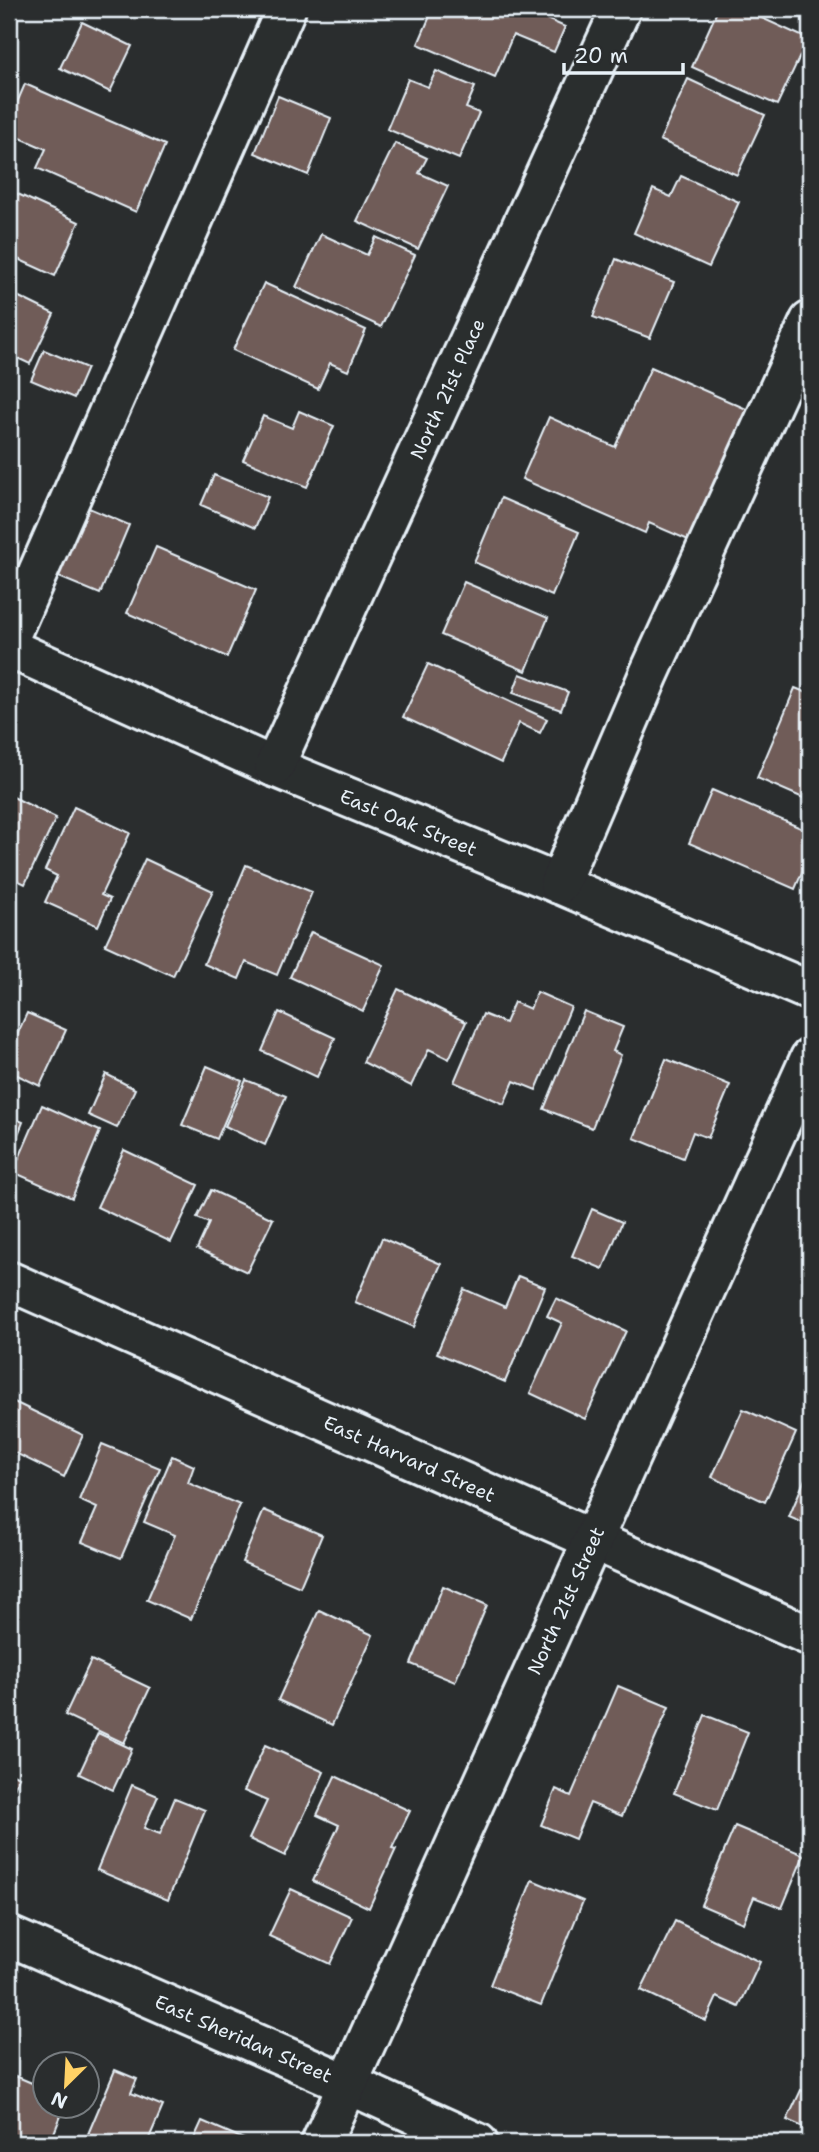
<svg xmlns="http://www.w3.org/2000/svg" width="819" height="2152" viewBox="0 0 819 2152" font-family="'Shantell Sans',sans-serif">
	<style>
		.building { fill: #6f5c59; stroke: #e8f1f8; stroke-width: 2 }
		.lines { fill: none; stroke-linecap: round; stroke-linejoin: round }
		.minor-casing { stroke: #e8f1f8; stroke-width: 44 }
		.minor { stroke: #2a2d2e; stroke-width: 38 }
		.labels { text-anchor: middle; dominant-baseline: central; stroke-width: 5; stroke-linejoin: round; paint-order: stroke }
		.street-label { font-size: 19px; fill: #e8f1f8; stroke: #2a2d2e }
	</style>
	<rect width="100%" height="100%" fill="#2a2d2e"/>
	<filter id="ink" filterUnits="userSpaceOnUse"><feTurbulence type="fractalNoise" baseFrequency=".0143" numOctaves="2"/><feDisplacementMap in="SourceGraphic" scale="14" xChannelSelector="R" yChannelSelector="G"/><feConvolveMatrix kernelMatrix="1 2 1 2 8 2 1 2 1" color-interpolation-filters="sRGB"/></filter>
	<g filter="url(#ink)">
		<!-- building -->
		<g class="building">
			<polygon points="117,9 138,9 135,16"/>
			<polygon points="433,9 524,9 565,27 554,52 513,35 495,77 418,44"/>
			<polygon points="718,9 742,9 808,39 777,105 692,67"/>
			<polygon points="791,9 810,9 810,18"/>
			<polygon points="82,22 132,46 110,92 60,68"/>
			<polygon points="436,71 475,87 466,108 479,113 459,159 387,129 408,79 428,87"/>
			<polygon points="688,79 765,115 737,175 660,140"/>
			<polygon points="25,84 165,145 136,212 37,168 46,149 9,133 9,121"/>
			<polygon points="278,96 331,118 308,175 255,153"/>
			<polygon points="395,143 427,158 419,173 448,186 418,249 357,221"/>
			<polygon points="681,176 739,202 709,267 634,233 653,189 671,197"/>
			<polygon points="9,190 79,222 55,276 9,255"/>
			<polygon points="321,234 367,255 376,237 415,255 381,327 296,287"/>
			<polygon points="616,259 674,282 650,338 593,317"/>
			<polygon points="264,283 366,330 348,371 330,363 318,389 233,350"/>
			<polygon points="9,292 54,314 30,364 9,354"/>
			<polygon points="44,350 87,368 74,398 31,380"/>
			<polygon points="651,367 751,411 693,542 649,523 645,533 522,479 549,417 615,447"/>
			<polygon points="299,411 334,426 307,487 243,460 263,416 292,428"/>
			<polygon points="214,475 268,497 255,528 201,505"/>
			<polygon points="501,498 579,532 552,596 474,562"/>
			<polygon points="84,506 129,525 100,594 54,575"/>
			<polygon points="156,547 256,590 227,657 127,613"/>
			<polygon points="464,582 548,618 526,671 441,635"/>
			<polygon points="810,605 810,633 801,629"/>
			<polygon points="428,664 547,719 540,733 519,723 501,763 403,717"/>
			<polygon points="520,674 568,692 561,710 513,693"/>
			<polygon points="795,688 810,694 810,801 757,778"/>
			<polygon points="712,790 810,832 810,854 795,889 689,843"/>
			<polygon points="9,795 56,818 25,884 9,876"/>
			<polygon points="74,807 130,833 101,895 110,899 98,926 45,902 57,876 45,870"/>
			<polygon points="145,859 213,891 173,976 105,945"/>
			<polygon points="246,865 312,892 277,975 246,962 239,979 204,964"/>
			<polygon points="311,932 384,965 363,1011 290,977"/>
			<polygon points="398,989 466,1022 449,1059 429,1049 411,1086 363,1062"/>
			<polygon points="537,992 571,1007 536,1090 514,1081 504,1104 454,1082 483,1014 505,1023 514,1002 530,1009"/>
			<polygon points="584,1011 623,1027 613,1051 621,1055 592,1128 544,1109"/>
			<polygon points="279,1012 335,1038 317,1077 262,1051"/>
			<polygon points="27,1013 66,1030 40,1086 9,1071 9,1052"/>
			<polygon points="666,1059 730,1085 708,1138 693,1132 683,1158 634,1138"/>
			<polygon points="207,1066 242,1081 217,1139 182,1125"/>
			<polygon points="106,1074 135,1089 117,1128 88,1115"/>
			<polygon points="246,1080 286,1096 265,1145 225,1126"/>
			<polygon points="42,1105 100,1131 72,1198 13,1172"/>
			<polygon points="9,1116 23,1122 9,1157"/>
			<polygon points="124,1150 198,1185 171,1242 97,1207"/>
			<polygon points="211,1190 273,1219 247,1272 197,1249 209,1223 197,1218"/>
			<polygon points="592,1209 622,1222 603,1269 572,1256"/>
			<polygon points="382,1238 441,1264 414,1327 355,1302"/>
			<polygon points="518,1276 545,1287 505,1382 437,1353 464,1289 505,1307"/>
			<polygon points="556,1298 626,1331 585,1419 530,1393 562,1323 547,1316"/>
			<polygon points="10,1400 83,1435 64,1477 9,1450"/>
			<polygon points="743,1409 796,1433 765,1502 712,1477"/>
			<polygon points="102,1444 160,1468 121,1558 82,1542 97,1508 79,1500"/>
			<polygon points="172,1456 194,1466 188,1483 240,1505 191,1619 147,1600 175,1535 144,1522"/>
			<polygon points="810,1467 810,1526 789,1517"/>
			<polygon points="9,1500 16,1504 9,1519"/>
			<polygon points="264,1510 322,1535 300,1587 242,1562"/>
			<polygon points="443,1586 487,1605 455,1682 411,1664"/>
			<polygon points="319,1610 373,1635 332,1725 278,1700"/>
			<polygon points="91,1660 150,1688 124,1743 65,1715"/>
			<polygon points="618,1686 669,1707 622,1816 590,1803 575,1839 541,1825 556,1789 571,1796"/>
			<polygon points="705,1715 748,1732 717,1810 674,1793"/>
			<polygon points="98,1733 132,1749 113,1790 79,1774"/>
			<polygon points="265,1745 324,1772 285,1856 249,1839 267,1801 244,1791"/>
			<polygon points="9,1772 19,1777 9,1800"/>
			<polygon points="335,1776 410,1811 392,1848 396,1849 369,1908 313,1881 339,1825 317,1815"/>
			<polygon points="132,1785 158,1796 144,1828 160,1834 175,1798 205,1810 168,1900 97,1870"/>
			<polygon points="735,1826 804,1855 782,1908 754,1897 743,1923 701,1905"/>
			<polygon points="532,1880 583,1901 541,2005 490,1985"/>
			<polygon points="291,1889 352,1917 330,1964 269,1936"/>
			<polygon points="675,1921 760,1962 739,2007 717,1997 706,2021 641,1990"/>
			<polygon points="115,2070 137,2079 131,2093 163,2106 147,2143 111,2143 88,2134"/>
			<polygon points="13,2075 46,2089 46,2106 65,2106 50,2143 9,2143 9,2084"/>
			<polygon points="801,2090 810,2094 810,2130 787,2120"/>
			<polygon points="202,2121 246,2140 244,2143 192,2143"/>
		</g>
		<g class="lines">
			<!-- minor casing -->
			<g class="minor-casing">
				<g id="minor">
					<polyline points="9,638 286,9"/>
					<path id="s1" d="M9 648 274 767 559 884 810 991"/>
					<path id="s2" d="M274 767 621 9"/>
					<polyline points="559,884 649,674 810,321"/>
					<path id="s3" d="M9 1281 810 1636"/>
					<path id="s4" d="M9 1936 348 2084 478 2143"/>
					<path id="s5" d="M321 2143 810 1058"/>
				</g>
			</g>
			<!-- minor -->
			<use href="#minor" class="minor"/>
		</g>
	</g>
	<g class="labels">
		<!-- street labels -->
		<g class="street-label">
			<text stroke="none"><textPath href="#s2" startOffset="416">North 21st Place</textPath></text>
			<text stroke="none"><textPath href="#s1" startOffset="436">East Oak Street</textPath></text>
			<text stroke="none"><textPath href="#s3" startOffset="438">East Harvard Street</textPath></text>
			<text stroke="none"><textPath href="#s5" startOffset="595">North 21st Street</textPath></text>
			<text stroke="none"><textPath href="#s4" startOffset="256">East Sheridan Street</textPath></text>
		</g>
	</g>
	<!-- margin -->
	<rect width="819" height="2152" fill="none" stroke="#2a2d2e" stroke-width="35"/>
	<rect x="18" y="18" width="784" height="2117" fill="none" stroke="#e8f1f8" stroke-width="2.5" filter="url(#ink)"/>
	<!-- north arrow -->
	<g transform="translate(66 2085) rotate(204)"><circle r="33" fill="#2a2d2e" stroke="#767b7f" stroke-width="2"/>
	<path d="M0-5L12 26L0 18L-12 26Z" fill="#ffd166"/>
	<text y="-10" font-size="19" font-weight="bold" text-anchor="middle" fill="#e8f1f8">N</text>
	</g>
	<!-- scale -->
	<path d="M564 63v10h119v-10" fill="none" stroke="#e8f1f8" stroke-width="3.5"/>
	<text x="574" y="63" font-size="21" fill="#e8f1f8" stroke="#2a2d2e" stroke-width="5" paint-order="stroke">20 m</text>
</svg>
